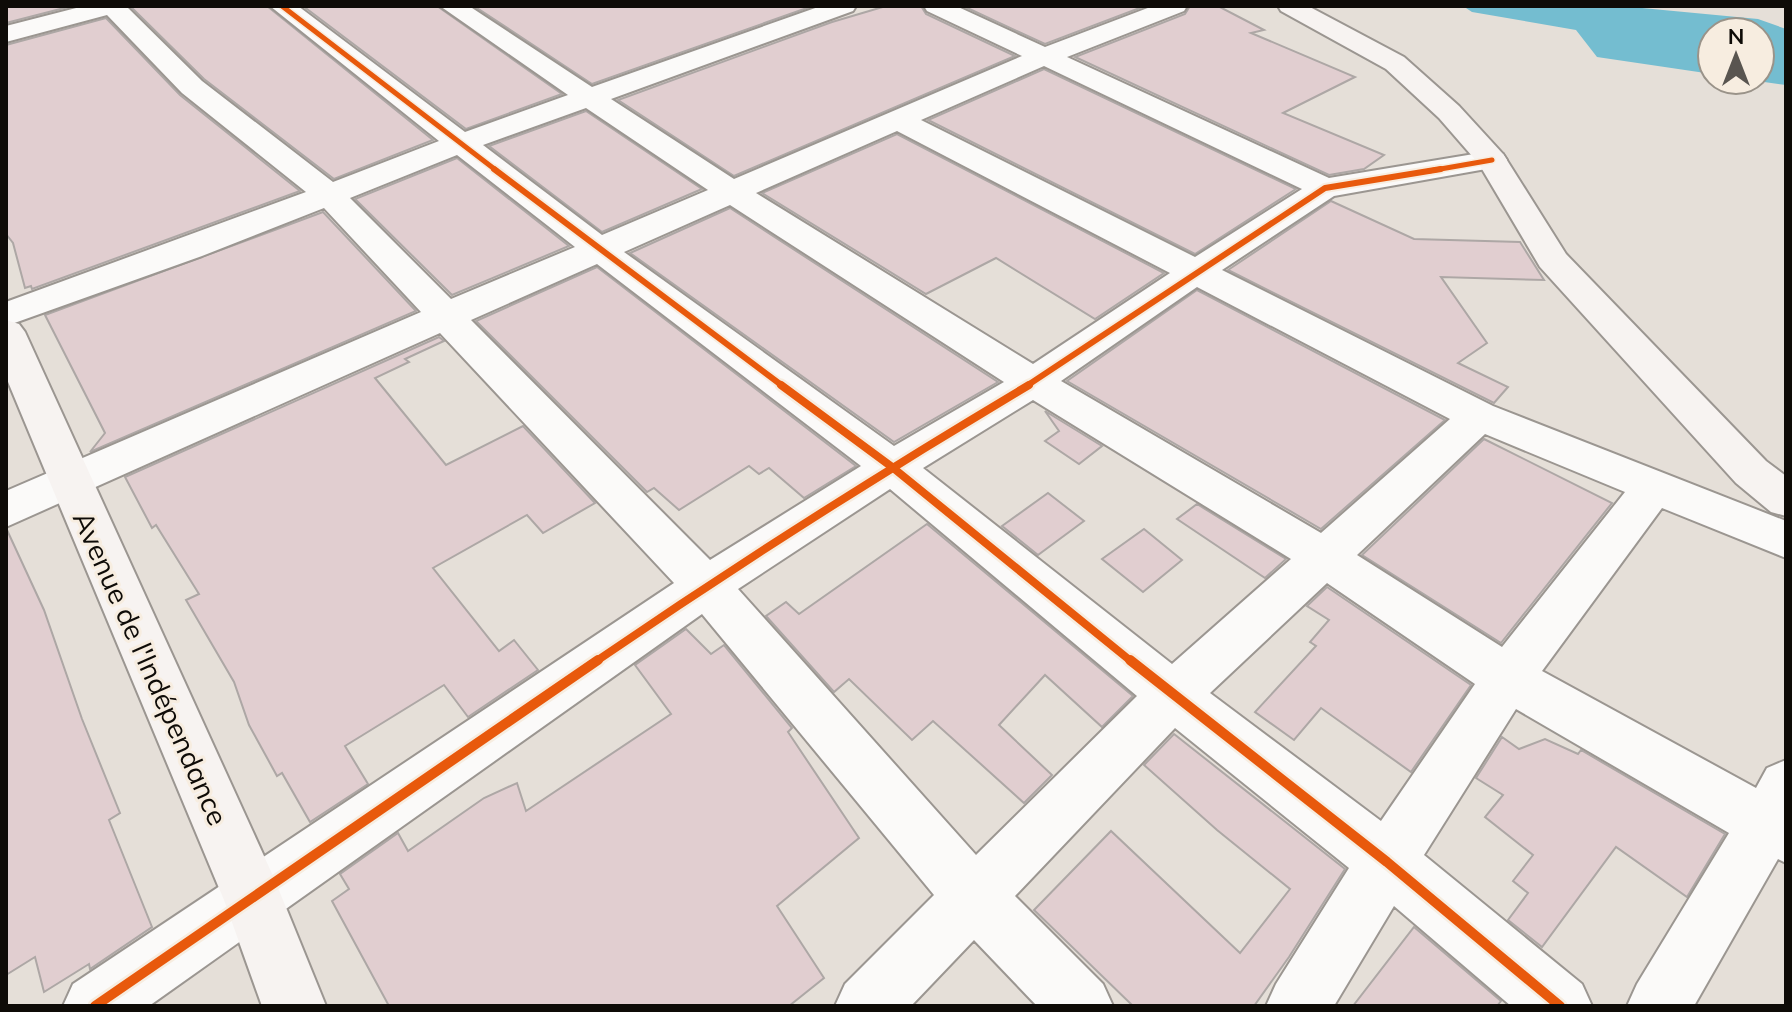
<svg xmlns="http://www.w3.org/2000/svg" width="1792" height="1012" viewBox="0 0 1792 1012" font-family="Mulish,sans-serif">
	<style>
		.water { fill: #74bdd0 }
		.building { fill: #e1ced0; stroke: #ada7a5; stroke-width: 2 }
		.lines { fill: none; stroke-linecap: round; stroke-linejoin: round }
		.minor-casing { stroke: #9b9691; stroke-width: 4 }
		.secondary-casing { stroke: #9b9691; stroke-width: 4 }
		.minor { fill: #fbfaf9; fill-rule: evenodd }
		.secondary { fill: #f7f3f1; fill-rule: evenodd }
		.cycleway-far3-casing { stroke: #f7ede0; stroke-width: 8 }
		.cycleway-far2-casing { stroke: #f7ede0; stroke-width: 10 }
		.cycleway-far1-casing { stroke: #f7ede0; stroke-width: 13 }
		.cycleway-casing { stroke: #f7ede0; stroke-width: 15 }
		.cycleway-far3 { stroke: #e8590c; stroke-width: 5 }
		.cycleway-far2 { stroke: #e8590c; stroke-width: 6 }
		.cycleway-far1 { stroke: #e8590c; stroke-width: 8 }
		.cycleway { stroke: #e8590c; stroke-width: 10 }
		.labels { text-anchor: middle; dominant-baseline: central; stroke-width: 6; stroke-linejoin: round; paint-order: stroke }
		.street-label { font-size: 28px; fill: #0e0b07; stroke: #f7ede0 }
	</style>
	<rect width="100%" height="100%" fill="#e5dfd8"/>
	<!-- water -->
	<polygon class="water" points="1463,6 1621,6 1758,19 1786,29 1786,85 1750,80 1760,80 1760,32 1712,32 1712,74 1597,57 1576,30 1472,12"/>
	<!-- building -->
	<g class="building">
		<polygon points="6,6 72,6 6,23"/>
		<polygon points="130,6 267,6 433,140 334,179 204,79"/>
		<polygon points="303,6 437,6 562,94 466,129"/>
		<polygon points="474,6 804,6 807,8 592,84"/>
		<polygon points="886,6 921,6 926,14 1015,56 734,176 618,100 832,22"/>
		<polygon points="963,6 1145,6 1045,44"/>
		<polygon points="1190,6 1218,6 1264,30 1251,33 1355,77 1283,113 1384,155 1364,169 1329,175 1075,57 1185,14"/>
		<polygon points="106,18 180,95 300,191 32,289 31,286 25,288 13,243 6,234 6,45"/>
		<polygon points="1044,69 1296,189 1195,254 928,120"/>
		<polygon points="586,111 702,189 602,232 489,146"/>
		<polygon points="897,134 1164,273 1095,319 996,258 926,294 762,193"/>
		<polygon points="457,158 569,246 452,295 355,199"/>
		<polygon points="1331,201 1414,239 1520,242 1544,280 1441,277 1487,343 1458,363 1508,387 1494,403 1228,270"/>
		<polygon points="730,208 998,382 894,442 630,253"/>
		<polygon points="323,212 416,311 90,452 105,433 45,315"/>
		<polygon points="597,267 856,466 804,498 769,468 759,474 749,466 679,510 654,488 647,492 476,321"/>
		<polygon points="1197,290 1445,420 1321,529 1067,381"/>
		<polygon points="439,337 444,341 405,359 409,362 375,378 446,465 523,426 595,503 543,533 527,515 433,568 499,651 514,640 538,670 468,717 444,685 345,746 368,784 310,822 282,773 277,776 249,725 234,682 186,600 199,594 156,525 152,528 125,477"/>
		<polygon points="1045,411 1102,446 1079,464 1045,441 1059,431"/>
		<polygon points="1484,439 1612,503 1501,643 1362,555"/>
		<polygon points="1048,493 1084,521 1038,555 1002,526"/>
		<polygon points="1197,504 1286,559 1265,578 1177,519"/>
		<polygon points="927,524 1133,696 1102,727 1045,675 999,725 1052,775 1024,803 933,721 912,740 849,679 834,692 766,616 786,602 799,614"/>
		<polygon points="1144,529 1182,560 1143,592 1102,559"/>
		<polygon points="7,530 44,610 82,719 120,813 109,820 152,927 90,969 89,964 44,992 35,957 6,975"/>
		<polygon points="1327,587 1471,685 1411,772 1321,708 1294,740 1255,712 1316,646 1310,642 1329,620 1307,606"/>
		<polygon points="686,629 711,654 724,645 792,728 788,732 859,838 777,906 824,978 789,1006 389,1006 332,901 349,889 340,874 398,833 408,851 484,798 517,783 526,811 671,714 635,665"/>
		<polygon points="1174,734 1345,869 1289,957 1254,1006 1133,1006 1034,910 1111,831 1240,953 1290,889 1217,830 1144,765"/>
		<polygon points="1502,737 1519,749 1545,739 1578,754 1581,750 1725,834 1687,897 1616,847 1542,947 1508,920 1528,893 1513,881 1533,855 1485,817 1503,795 1476,778"/>
		<polygon points="1414,927 1501,1001 1497,1006 1353,1006"/>
	</g>
	<g class="lines">
		<!-- minor casing -->
		<g class="minor-casing">
			<path id="minor" d="M84 6H126L202 81 333 182 439 141 270 6H298L465 132 568 95 440 6H469L592 87 821 6H856L853 11 611 99 734 179 1022 56 927 11 924 6H956L1045 47 1153 6H1187L1184 11 1067 57 1329 178 1492 151 1503 154 1507 160 1503 166 1334 196 1222 270 1493 406 1786 521V558L1662 508 1542 671 1756 788 1767 768 1786 760V863L1778 859 1694 1006H1627L1637 984 1729 833 1516 709 1424 855 1582 984 1592 1006H1511L1394 906 1334 1006H1266L1276 984 1349 868 1175 728 1015 896 1103 984 1113 1006H1037L974 940 911 1006H835L845 984 934 895 702 614 149 1006H63L73 984 674 583 440 333 6 527V491L421 312 324 208 202 256 6 326V302L306 192 182 93 107 15 6 42V26ZM1044 66 1302 189 1195 257 921 120ZM586 108 708 190 602 235 483 145ZM897 131 1170 273 1033 364 756 193ZM457 155 575 247 451 299 350 198ZM730 205 1004 382 894 446 624 252ZM597 264 861 466 710 560 471 320ZM1197 287 1450 419 1321 533 1061 381ZM1033 400 1291 559 1172 664 923 468ZM1485 434 1625 492 1502 647 1357 555ZM890 489 1137 696 976 855 738 589ZM1327 583 1475 684 1381 821 1210 693Z"/>
		</g>
		<!-- secondary casing -->
		<g class="secondary-casing">
			<g id="secondary">
				<polygon points="1278,6 1308,6 1404,57 1459,106 1503,154 1566,254 1766,461 1786,476 1786,516 1771,512 1736,483 1540,267 1479,164 1439,118 1386,69 1281,11"/>
				<polygon points="6,320 19,324 25,332 274,878 326,1006 262,1006 224,900 6,377"/>
			</g>
		</g>
		<!-- minor -->
		<use href="#minor" class="minor"/>
		<!-- secondary -->
		<use href="#secondary" class="secondary"/>
		<!-- cycleway-far3 casing -->
		<g class="cycleway-far3-casing">
			<g id="cycleway-far3">
				<polyline points="282,6 497,171"/>
				<polyline points="1429,171 1492,160"/>
			</g>
		</g>
		<!-- cycleway-far2 casing -->
		<g class="cycleway-far2-casing">
			<g id="cycleway-far2">
				<polyline points="494,169 784,387"/>
				<polyline points="1025,387 1325,188 1441,169"/>
			</g>
		</g>
		<!-- cycleway-far1 casing -->
		<g class="cycleway-far1-casing">
			<g id="cycleway-far1">
				<polyline points="781,385 892,467 1132,662"/>
				<path d="M595 662C737 565 881 473 1029 385"/>
			</g>
		</g>
		<!-- cycleway casing -->
		<g class="cycleway-casing">
			<g id="cycleway">
				<polyline points="1130,660 1387,862 1560,1006"/>
				<polyline points="95,1006 598,660"/>
			</g>
		</g>
		<!-- cycleway-far3 -->
		<use href="#cycleway-far3" class="cycleway-far3"/>
		<!-- cycleway-far2 -->
		<use href="#cycleway-far2" class="cycleway-far2"/>
		<!-- cycleway-far1 -->
		<use href="#cycleway-far1" class="cycleway-far1"/>
		<!-- cycleway -->
		<use href="#cycleway" class="cycleway"/>
	</g>
	<g class="labels">
		<!-- street labels -->
		<g class="street-label">
			<text transform="translate(151 668) rotate(66)">Avenue de l'Indépendance</text>
		</g>
	</g>
	<!-- border -->
	<rect width="1792" height="1012" fill="none" stroke="#0e0b07" stroke-width="16"/>
	<!-- north arrow -->
	<g transform="translate(1736 56)"><circle r="38" fill="#f7ede0" stroke="#9a9389" stroke-width="2"/>
	<path d="M0-6L14 30L0 20L-14 30Z" fill="#595550"/>
	<text y="-12" font-size="22" font-weight="bold" text-anchor="middle" fill="#0e0b07">N</text>
	</g>
</svg>
